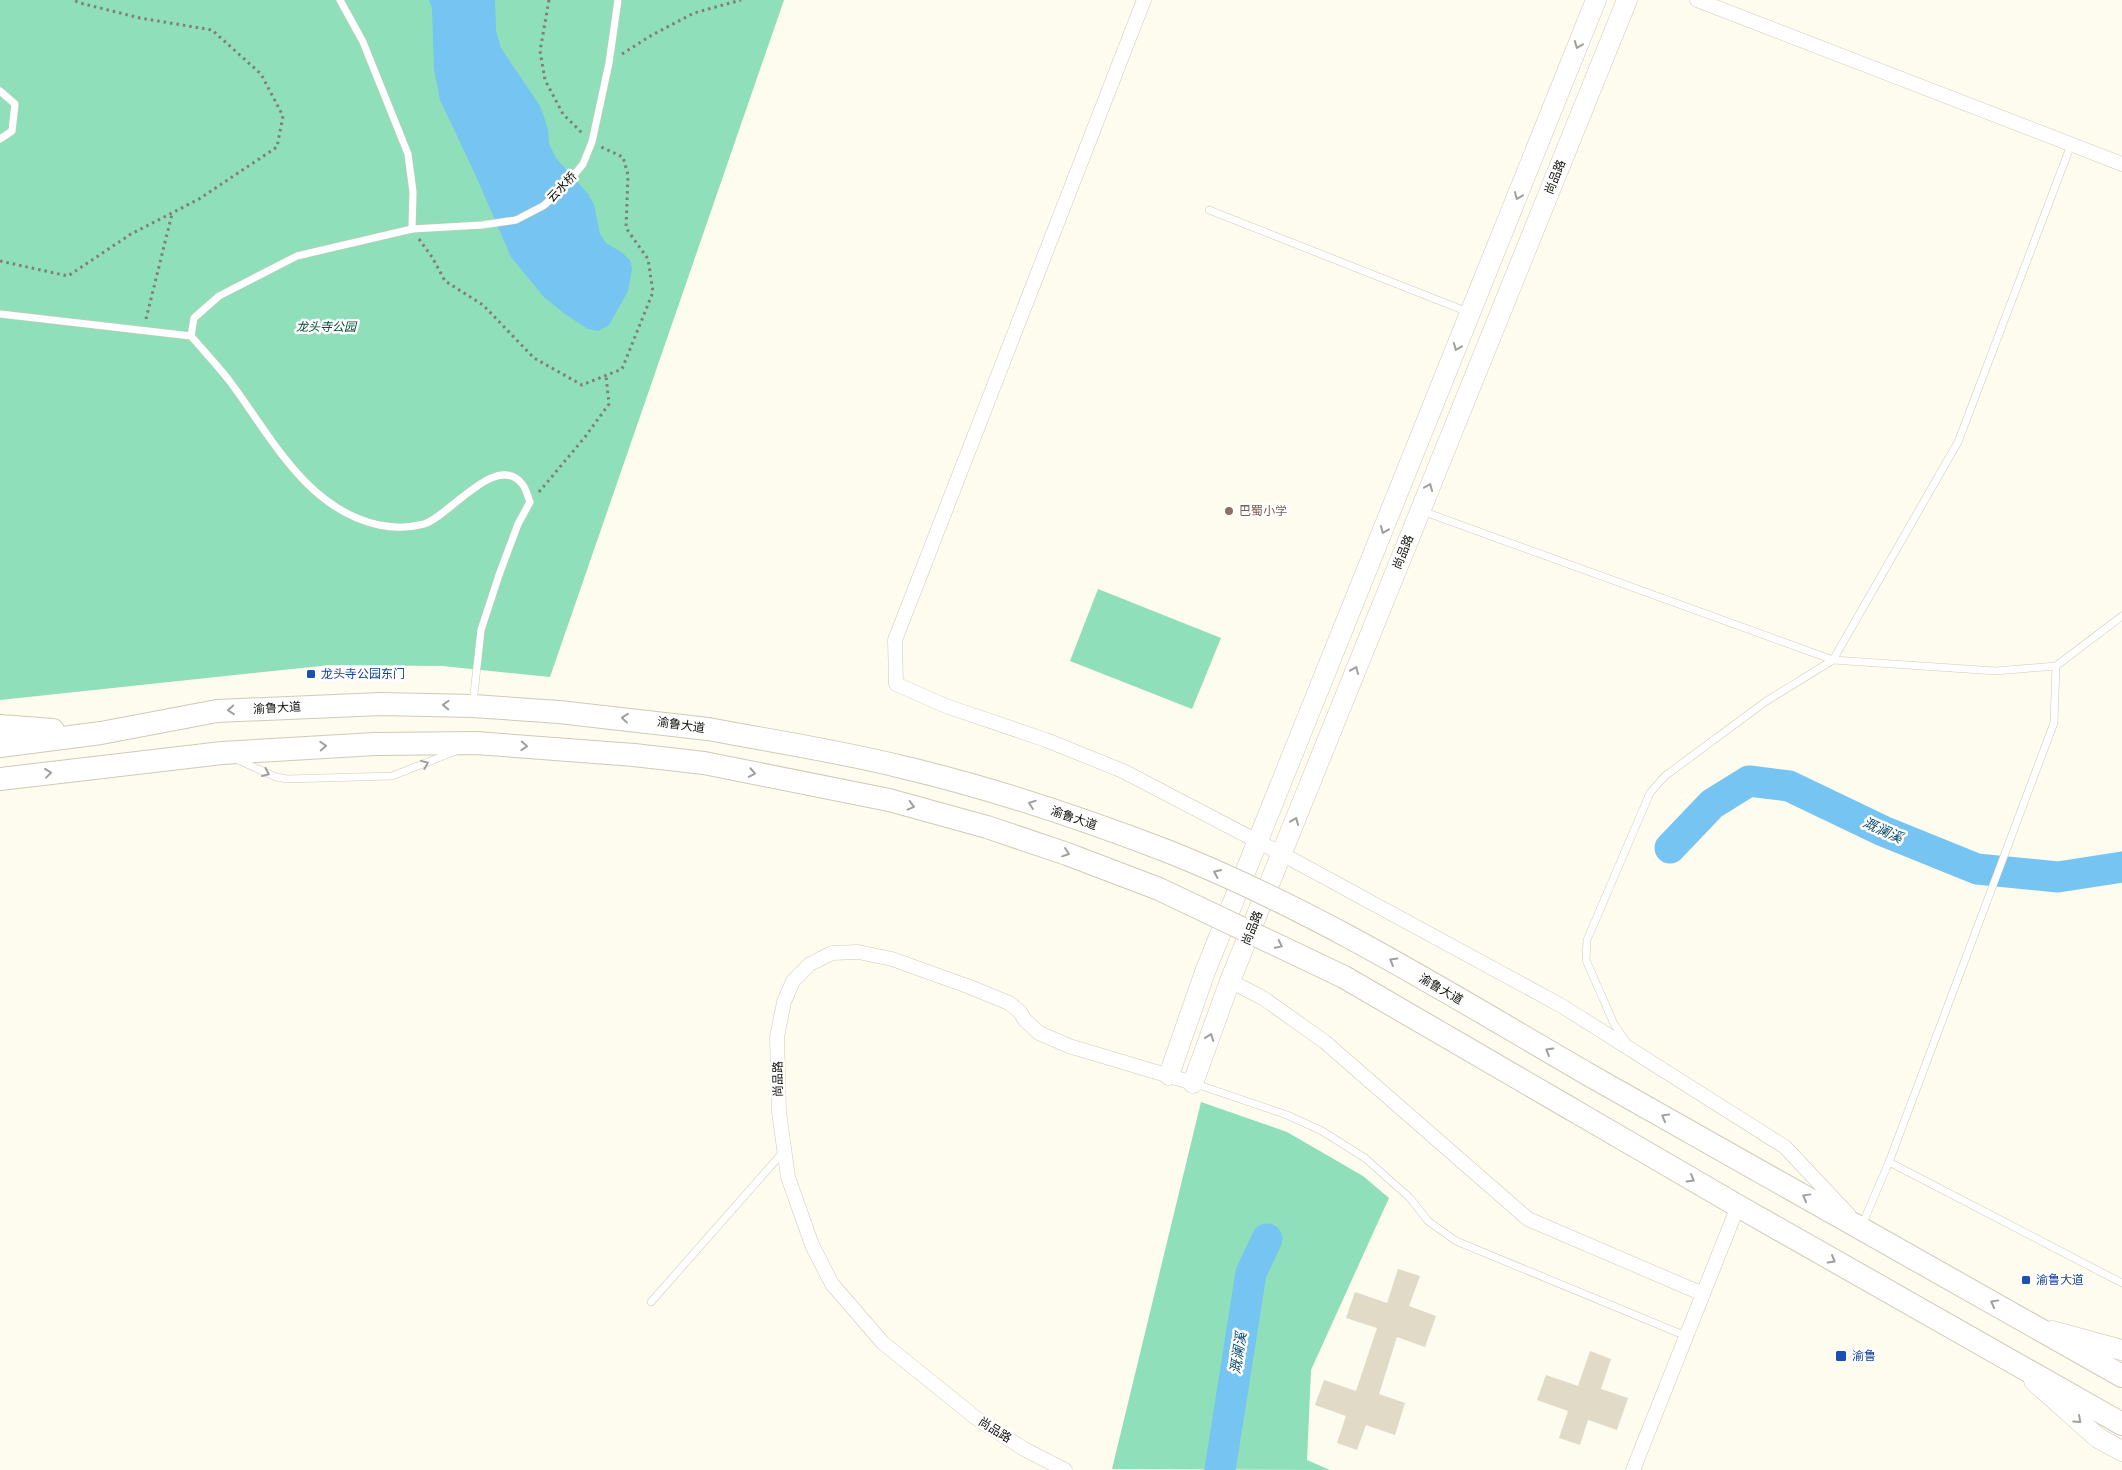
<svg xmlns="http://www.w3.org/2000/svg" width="2122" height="1470" viewBox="0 0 2122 1470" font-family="'Source Serif 4','Noto Sans SC',serif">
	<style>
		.green { fill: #8edfba }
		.water { fill: #75c4f1 }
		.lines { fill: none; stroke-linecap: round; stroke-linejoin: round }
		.river { stroke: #75c4f1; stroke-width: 31 }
		.building { fill: #e0dac6 }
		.service-casing { stroke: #d0cab7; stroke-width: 8 }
		.minor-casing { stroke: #d0cab7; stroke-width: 15 }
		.secondary-casing { stroke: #d0cab7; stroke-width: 21 }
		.trunk-casing { stroke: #d0cab7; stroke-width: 24 }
		.path { stroke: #807e75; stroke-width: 3; stroke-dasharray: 2.5 4; stroke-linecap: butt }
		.service { stroke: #fff; stroke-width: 7 }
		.minor { stroke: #fff; stroke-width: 14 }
		.secondary { stroke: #fff; stroke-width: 20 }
		.trunk { stroke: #fff; stroke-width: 22 }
		.trunk-bridge-casing { stroke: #d0cab7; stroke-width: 24; stroke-linecap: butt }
		.trunk-bridge { stroke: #fff; stroke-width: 22 }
		.oneway { stroke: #9f9f9c }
		.education-dot { fill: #8d6e63; stroke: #fff; stroke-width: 2 }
		.transit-dot { fill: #1a4fb4; stroke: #fff; stroke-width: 2 }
		.labels { text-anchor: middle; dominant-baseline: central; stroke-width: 5; stroke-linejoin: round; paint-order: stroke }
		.street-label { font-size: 12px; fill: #100f08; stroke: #fff }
		.park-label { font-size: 12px; font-style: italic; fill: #004c34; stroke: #fff }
		.education-label { font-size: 12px; fill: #785e54; stroke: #fff; text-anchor: start }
		.transit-label { font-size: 12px; fill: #164399; stroke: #fff; text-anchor: start }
		.water-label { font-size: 14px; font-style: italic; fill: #0b4c6b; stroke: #fff }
	</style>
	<rect width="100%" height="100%" fill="#fefbef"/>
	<!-- green -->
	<g class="green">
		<polygon points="0,0 784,0 550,677 443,666 330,665 0,700"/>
		<polygon points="1098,589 1221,638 1192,709 1070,661"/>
		<polygon points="1201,1102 1287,1132 1363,1176 1389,1198 1311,1370 1307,1460 1330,1470 1112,1469"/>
	</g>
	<!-- water -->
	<polygon class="water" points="429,0 495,0 496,31 501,48 540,106 548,129 549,144 556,158 589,195 594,205 600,234 606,243 621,252 630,260 632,269 628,291 609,325 598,331 588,329 565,314 544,297 511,257 476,176 440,100 434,69 432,8"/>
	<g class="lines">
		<!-- river -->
		<g class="river">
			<polyline points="1670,848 1712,804 1749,781 1789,786 1883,831 1977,869 2058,877 2122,867"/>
			<polyline points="1220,1470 1251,1273 1267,1239"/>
		</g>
	</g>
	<!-- building -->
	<g class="building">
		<polygon points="1398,1269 1420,1276 1409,1306 1436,1316 1425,1347 1397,1337 1379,1394 1405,1403 1395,1435 1366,1425 1357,1450 1337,1443 1346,1416 1315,1405 1324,1380 1356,1391 1377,1328 1346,1318 1355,1292 1387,1303"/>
		<polygon points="1590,1351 1611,1359 1601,1389 1628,1398 1617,1430 1588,1420 1580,1445 1559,1438 1568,1411 1537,1400 1546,1375 1578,1386"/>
	</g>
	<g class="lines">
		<!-- service casing -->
		<g class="service-casing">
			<g id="service">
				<polyline points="340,0 363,42 408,154 413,192 412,229"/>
				<polyline points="0,91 15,104 12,131 0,139"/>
				<polyline points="1209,210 1468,312"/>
				<polyline points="0,314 191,336"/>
				<polyline points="1422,511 1833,660 1996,671 2056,666 2122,616"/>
				<path d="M473 703 481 630 499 575 518 524 530 502C528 497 526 489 523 485 497 450 450 516 424 524 409 528 394 528 379 525 305 509 270 434 228 379 216 364 203 350 191 336L194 318 219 296 297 256 412 229 482 225 516 220 543 206 563 189 583 164 592 142 609 63 618 0"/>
				<polyline points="236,759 276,777 287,779 392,776 456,751"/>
				<polyline points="1627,1043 1614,1024 1586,960 1587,940 1650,793 1665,776 1765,702 1833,660 1958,442 2071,145"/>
				<polyline points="1193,1083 1287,1115 1322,1131 1365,1158 1410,1198 1428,1221 1456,1241 1686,1336"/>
				<polyline points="1889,1162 2122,1283"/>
				<polyline points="1862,1225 1889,1162 2054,723 2056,666"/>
				<polyline points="651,1302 784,1151"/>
			</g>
		</g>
		<!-- minor casing -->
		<g class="minor-casing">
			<g id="minor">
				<polyline points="1144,0 895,640 896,684 946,706 1046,740 1123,771 1282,854 1562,1006 1785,1147 1849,1215"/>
				<polyline points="1697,0 2122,164"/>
				<polyline points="1230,981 1263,998 1325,1042 1528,1219 1703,1294"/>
				<polyline points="1065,1470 1024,1449 976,1418 883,1343 832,1284 812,1245 788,1177 779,1112 777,1037 784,1002 793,981 810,964 832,953 858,952 892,959 970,987 1009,1003 1020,1012 1025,1020 1039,1033 1069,1046 1193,1083"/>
				<polyline points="1633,1470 1738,1206"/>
			</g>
		</g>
		<!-- secondary casing -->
		<g class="secondary-casing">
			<g id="secondary">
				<polyline points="1169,1075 1205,972 1596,0"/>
				<polyline points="1193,1083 1230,981 1627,0"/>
				<polyline points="2052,1331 2122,1350"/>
				<polyline points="2034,1381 2098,1438 2122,1451"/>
			</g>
		</g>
		<!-- trunk casing -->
		<g class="trunk-casing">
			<g id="trunk">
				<polyline points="0,726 53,730"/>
				<polyline points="0,746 101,733 217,711 381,704 473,706 559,712 708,729"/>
				<polyline points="0,779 222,753 375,744 476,743 634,755 704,763"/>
				<polyline points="1591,1076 2122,1376"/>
				<polyline points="1573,1110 1738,1206 2122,1424"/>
			</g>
		</g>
		<!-- path -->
		<g class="path">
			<polyline points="549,0 540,51 545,80 563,114 582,133"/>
			<polyline points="622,54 652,35 694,13 741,0"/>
			<polyline points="419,239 432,257 445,281 483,305 534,358 582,385 622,369 653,292 648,259 626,228 628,175 623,157 601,147"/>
			<polyline points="0,261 68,276 131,234 199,199 277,147 283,116 261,74 212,30 140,18 80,3 73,0"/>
			<polyline points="146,319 172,214"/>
			<polyline points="539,492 585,437 609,404 606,376"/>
		</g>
		<!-- service -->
		<use href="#service" class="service"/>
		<!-- minor -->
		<use href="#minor" class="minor"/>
		<!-- secondary -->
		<use href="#secondary" class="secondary"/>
		<!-- trunk -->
		<use href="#trunk" class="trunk"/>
		<!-- trunk-bridge casing -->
		<g class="trunk-bridge-casing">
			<g id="trunk-bridge">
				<path d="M708 729C772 741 838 751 902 767 992 788 1081 818 1167 851 1316 910 1453 996 1591 1076"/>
				<polyline points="704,763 889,800 987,827 1067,854 1159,889 1344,977 1573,1110"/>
			</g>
		</g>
		<!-- trunk-bridge -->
		<use href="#trunk-bridge" class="trunk-bridge"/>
	</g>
	<!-- one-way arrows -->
	<defs><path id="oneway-chevron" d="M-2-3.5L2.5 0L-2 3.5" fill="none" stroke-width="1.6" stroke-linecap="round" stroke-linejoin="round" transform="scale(1.25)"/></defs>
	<g class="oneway">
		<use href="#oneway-chevron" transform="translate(1578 45) rotate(112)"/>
		<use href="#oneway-chevron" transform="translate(1518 196) rotate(112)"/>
		<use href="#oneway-chevron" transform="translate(1457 347) rotate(112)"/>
		<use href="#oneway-chevron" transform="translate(1429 487) rotate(-68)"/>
		<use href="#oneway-chevron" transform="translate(1384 530) rotate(112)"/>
		<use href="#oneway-chevron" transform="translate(1355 670) rotate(-68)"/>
		<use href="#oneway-chevron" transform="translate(446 705) rotate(-178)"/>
		<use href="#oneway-chevron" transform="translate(231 710) rotate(176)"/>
		<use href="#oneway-chevron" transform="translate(625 718) rotate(-174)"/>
		<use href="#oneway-chevron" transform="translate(323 746) rotate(-3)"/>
		<use href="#oneway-chevron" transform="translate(524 746) rotate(3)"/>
		<use href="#oneway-chevron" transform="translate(425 764) rotate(-22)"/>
		<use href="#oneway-chevron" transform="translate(48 773) rotate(-7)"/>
		<use href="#oneway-chevron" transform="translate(266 773) rotate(24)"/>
		<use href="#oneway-chevron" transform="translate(752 773) rotate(11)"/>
		<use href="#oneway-chevron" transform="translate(1032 804) rotate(-161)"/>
		<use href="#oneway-chevron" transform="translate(911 806) rotate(15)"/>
		<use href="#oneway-chevron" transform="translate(1295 821) rotate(-68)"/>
		<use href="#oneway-chevron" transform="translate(1066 853) rotate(19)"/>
		<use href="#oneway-chevron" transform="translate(1217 873) rotate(-156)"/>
		<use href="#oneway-chevron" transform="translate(1279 945) rotate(26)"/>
		<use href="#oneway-chevron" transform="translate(1393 961) rotate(-150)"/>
		<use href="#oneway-chevron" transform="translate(1210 1037) rotate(-70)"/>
		<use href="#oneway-chevron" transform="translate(1549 1051) rotate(-150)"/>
		<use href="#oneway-chevron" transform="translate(1665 1117) rotate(-151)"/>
		<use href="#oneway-chevron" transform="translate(1691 1179) rotate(30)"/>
		<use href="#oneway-chevron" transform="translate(1806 1197) rotate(-151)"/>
		<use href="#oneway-chevron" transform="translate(1832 1260) rotate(30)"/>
		<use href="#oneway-chevron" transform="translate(1994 1303) rotate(-151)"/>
		<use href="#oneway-chevron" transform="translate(2078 1420) rotate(42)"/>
	</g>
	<!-- markers -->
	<circle class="education-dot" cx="1229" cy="511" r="5"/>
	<g class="transit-dot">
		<rect x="306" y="669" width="10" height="10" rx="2.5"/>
		<rect x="2021" y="1275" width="10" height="10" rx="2.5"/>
		<rect x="1835" y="1350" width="12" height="12" rx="2.5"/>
	</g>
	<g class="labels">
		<!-- street labels -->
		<g class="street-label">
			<text transform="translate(1555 177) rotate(-68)">尚品路</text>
			<text transform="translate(562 187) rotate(-46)">云水桥</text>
			<text transform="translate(1403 552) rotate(-68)">尚品路</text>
			<text transform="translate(277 708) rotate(-3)">渝鲁大道</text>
			<text transform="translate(681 725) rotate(8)">渝鲁大道</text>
			<text transform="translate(1074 818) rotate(19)">渝鲁大道</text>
			<text transform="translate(1252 928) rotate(-68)">尚品路</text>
			<text transform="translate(1441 989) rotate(30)">渝鲁大道</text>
			<text transform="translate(778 1079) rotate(-91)">尚品路</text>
			<text transform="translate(995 1430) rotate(32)">尚品路</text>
		</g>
		<!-- park labels -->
		<g class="park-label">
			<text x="326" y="327">龙头寺公园</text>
		</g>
		<!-- education labels -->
		<g class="education-label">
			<text x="1239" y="511">巴蜀小学</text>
		</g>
		<!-- transit labels -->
		<g class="transit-label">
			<text x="321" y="674">龙头寺公园东门</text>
			<text x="2036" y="1280">渝鲁大道</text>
			<text x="1852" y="1356">渝鲁</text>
		</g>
		<!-- water labels -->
		<g class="water-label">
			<text transform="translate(1883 830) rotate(24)">溉澜溪</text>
			<text transform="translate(1238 1353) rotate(-81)">溉澜溪</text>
		</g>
	</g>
</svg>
